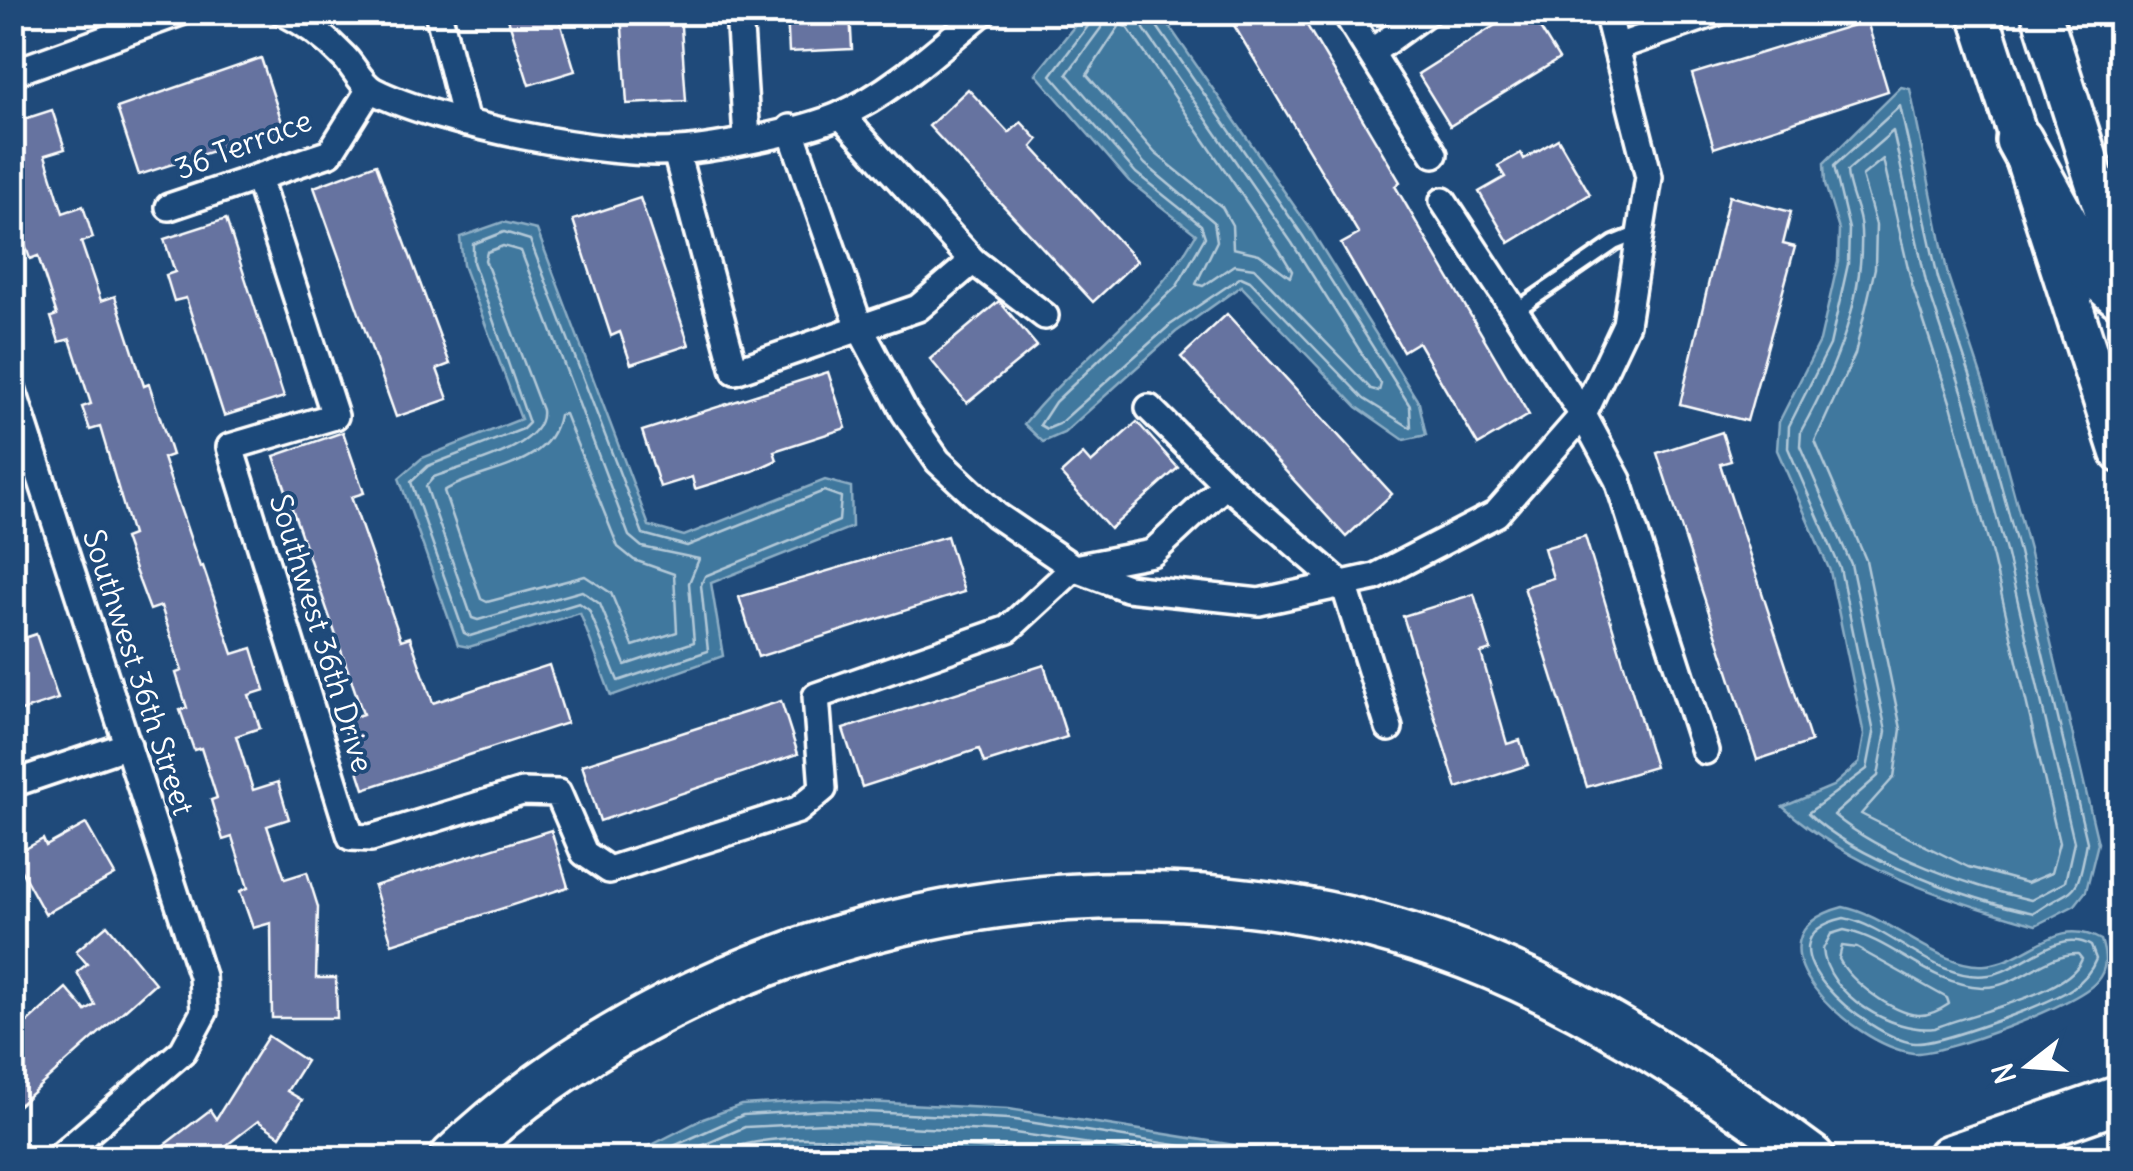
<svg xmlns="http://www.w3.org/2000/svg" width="2133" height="1171" viewBox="0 0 2133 1171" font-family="Delius,sans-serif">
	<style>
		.water { fill: #41789e; stroke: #8daec5; stroke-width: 2.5 }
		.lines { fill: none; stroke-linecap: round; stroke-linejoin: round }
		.shore { stroke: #b3c9d8; stroke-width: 2.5 }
		.building { fill: #6673a0; stroke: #fff; stroke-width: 2.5 }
		.lane-casing { stroke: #fff; stroke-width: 20 }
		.street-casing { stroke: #fff; stroke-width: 32 }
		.primary-casing { stroke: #fff; stroke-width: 45 }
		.highway-casing { stroke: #fff; stroke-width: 52 }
		.lane { stroke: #1f4a7a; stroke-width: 12 }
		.street { stroke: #1f4a7a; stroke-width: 25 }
		.primary { stroke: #1f4a7a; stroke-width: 38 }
		.highway { stroke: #1f4a7a; stroke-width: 45 }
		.labels { text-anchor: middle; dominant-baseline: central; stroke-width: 8; stroke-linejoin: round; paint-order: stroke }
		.street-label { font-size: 30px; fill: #fff; stroke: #1f4a7a }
	</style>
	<rect width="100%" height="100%" fill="#1f4a7a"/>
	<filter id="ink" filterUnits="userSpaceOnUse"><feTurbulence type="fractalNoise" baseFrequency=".01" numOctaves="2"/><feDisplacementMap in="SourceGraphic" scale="20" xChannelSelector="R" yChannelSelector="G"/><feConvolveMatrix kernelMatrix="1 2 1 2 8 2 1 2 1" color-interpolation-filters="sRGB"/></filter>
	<g filter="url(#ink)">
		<!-- water -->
		<g class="water">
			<path d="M1085 13H1160L1311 230 1419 403 1426 435 1404 440 1357 407 1241 286 1176 332 1064 433 1043 442 1024 424C1080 355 1152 312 1196 234L1129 181 1036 74Z"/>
			<path d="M1901 87 1910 89 1948 276 1987 393 2029 549 2098 843 2086 891 2075 905 2036 925C1947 900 1853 869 1783 807L1833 786 1859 763 1864 735 1830 571 1777 450 1779 422 1820 341 1838 262 1839 230 1825 184 1824 163Z"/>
			<polygon points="503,222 537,230 649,526 684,536 825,480 851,487 852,527 711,583 723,656 611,696 580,613 469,647 458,645 399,478 422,458 521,419 463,265 460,237"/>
			<path d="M1843 907C1890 916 1941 970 1986 965 2029 961 2056 914 2101 940 2106 955 2108 969 2096 982 2077 1005 1940 1056 1913 1053 1852 1045 1734 936 1843 907Z"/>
			<polygon points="825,1100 1009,1109 1315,1158 626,1158 703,1119 741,1105"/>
		</g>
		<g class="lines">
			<!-- shore -->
			<g class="shore">
				<polyline points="1092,12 1091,22 1051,75 1136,173 1201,225 1205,237 1177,286 1055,402 1040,425 1047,429 1059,424 1170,325 1241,277 1250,281 1364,399 1411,428 1410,406 1303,236 1154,22 1153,12"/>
				<polyline points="1105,12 1101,28 1067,74 1145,164 1214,222 1217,241 1196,284 1203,286 1234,265 1254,268 1371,389 1379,391 1381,384 1292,243 1144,29 1140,12"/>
				<polygon points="1120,25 1127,27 1280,251 1292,271 1290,277 1259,254 1233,248 1232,225 1222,207 1155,153 1087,75"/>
				<path d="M1900 106 1938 278 1977 396 2019 552 2087 842C2076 903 2077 883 2034 913 1970 900 1853 858 1808 813L1867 769 1874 733 1840 568 1788 448 1789 426 1830 345 1848 264 1849 229 1834 166Z"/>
				<path d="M1893 131 1926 282 1965 400 2007 555 2074 842 2065 882 2031 900C1969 886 1882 856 1834 815L1878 776 1886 731 1851 564 1800 446 1801 431C1834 372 1864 301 1861 231 1861 211 1848 192 1847 171Z"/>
				<polygon points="1883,159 1912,285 1951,405 1993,558 2059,843 2051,873 2027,883 1968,867 1861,814 1894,777 1901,729 1866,560 1815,441 1855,354 1875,268 1876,225 1862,176"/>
				<polygon points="504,232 530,240 643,534 687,546 824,491 841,497 839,521 705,576 701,585 708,651 618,681 589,610 579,603 470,636 464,633 411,482 428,466 523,429 529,423 473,262 473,244"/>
				<path d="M503 246 521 251 629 536 642 547 699 559 689 583 694 642 625 665 600 604 582 591 478 620 472 618 426 486 434 477C464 465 547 448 542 410L485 260 487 252Z"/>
				<path d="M565 414 618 547 634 560 674 574 677 632 633 646 611 593 585 576 487 602 481 599 444 491C483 467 550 469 559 415Z"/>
				<path d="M1844 918C1892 927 1937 983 1989 975 2022 970 2058 926 2091 946L2096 959C2084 990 2052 999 2024 1011 2003 1019 1933 1045 1914 1043 1867 1037 1749 939 1844 918Z"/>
				<path d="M1844 930C1894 940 1929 985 1982 987 2017 989 2043 953 2078 954L2082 959C2068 995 1970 1013 1935 1028 1893 1034 1826 994 1823 949L1831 934Z"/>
				<path d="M1842 946 1857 948 1947 998 1949 1004C1940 1010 1929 1016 1918 1015 1892 1013 1850 981 1839 959Z"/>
				<polyline points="647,1158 743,1115 825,1110 1009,1119 1258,1158"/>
				<polyline points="674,1158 745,1127 825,1123 1008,1132 1186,1158"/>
				<path d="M707 1158C768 1127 844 1140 910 1144 974 1148 1037 1150 1101 1158"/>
			</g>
		</g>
		<!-- building -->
		<g class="building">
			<polygon points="506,12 557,12 575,71 529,85"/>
			<polygon points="621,12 680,12 686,101 627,104"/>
			<polygon points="787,12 850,12 852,49 789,52"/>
			<polygon points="1226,12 1299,12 1400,182 1395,186 1529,415 1478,445 1418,342 1403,351 1341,244 1359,234"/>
			<polygon points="1516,12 1530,12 1559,59 1450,126 1418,74"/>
			<polygon points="1867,21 1888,91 1714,148 1692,74"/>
			<polygon points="261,58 284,128 139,175 117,108"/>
			<polygon points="968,89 1009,133 1021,122 1038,140 1032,147 1137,261 1093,302 929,126"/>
			<polygon points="52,110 65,149 45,155 63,213 83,206 93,238 81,242 101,301 115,296 144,386 149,384 172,455 163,458 200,567 203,566 233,654 252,648 265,690 249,695 260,728 236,736 253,790 278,782 289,819 267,826 285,879 307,872 318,907 316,978 336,978 337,1018 272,1018 271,923 253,928 240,891 248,888 232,837 223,840 211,800 217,798 201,748 194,750 180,710 187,708 176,673 182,671 161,606 150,610 135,570 124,538 132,535 100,427 90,430 82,407 91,404 70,339 59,342 51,317 57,315 38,256 30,259 19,227 25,225 12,185 12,123"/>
			<polygon points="1558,139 1590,194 1509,243 1479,192 1505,177 1498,166 1521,153 1524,159"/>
			<polygon points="376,164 450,364 437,369 448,399 396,417 314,187"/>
			<polygon points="1729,196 1791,212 1783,244 1795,247 1747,421 1680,404"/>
			<polygon points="640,198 689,345 631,364 620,332 611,336 573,220"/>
			<polygon points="226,219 284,397 224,416 186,298 174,301 166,275 175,272 164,239"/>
			<polygon points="999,301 1037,346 967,403 930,359"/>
			<polygon points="1227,314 1392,494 1346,537 1181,357"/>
			<polygon points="828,372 846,428 774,451 777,460 753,471 695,489 692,477 660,487 642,431"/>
			<polygon points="1137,422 1178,468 1110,529 1061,474 1083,454 1091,463"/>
			<polygon points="343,432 364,493 351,497 401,640 410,637 433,703 549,665 567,723 364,789 342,721 363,714 274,456"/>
			<polygon points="1722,432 1731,461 1720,464 1811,742 1757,760 1657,453"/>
			<polygon points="947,536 964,592 758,657 739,597"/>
			<polygon points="1585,536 1655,767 1587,787 1524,587 1553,578 1544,548"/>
			<polygon points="1474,594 1491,650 1481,653 1507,744 1520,740 1528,765 1457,788 1403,616"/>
			<polygon points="36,634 58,699 12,714 12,642"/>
			<polygon points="1044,665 1067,737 984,763 979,749 862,787 843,729"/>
			<polygon points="781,701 798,754 600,821 582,765"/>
			<polygon points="86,824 115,875 45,914 13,856 43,839 46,846"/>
			<polygon points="551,830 568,887 392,944 374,886"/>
			<polygon points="107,925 155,983 12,1111 12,1036 66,988 86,1011 95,1005 77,972 87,964 76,951"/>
			<polygon points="268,1036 306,1061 287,1091 302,1100 280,1136 258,1121 210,1158 147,1158 210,1110 216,1119"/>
		</g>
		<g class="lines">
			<!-- lane casing -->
			<g class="lane-casing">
				<polyline id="lane" points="1515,311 1614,243 1641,232"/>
			</g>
			<!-- street casing -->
			<g class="street-casing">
				<g id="street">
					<path d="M283 12C305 23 327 39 344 57 354 67 361 84 374 91 437 123 607 158 678 151 720 148 804 131 841 115 893 92 940 47 983 12"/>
					<polyline points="438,12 466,123"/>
					<polyline points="739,12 747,139"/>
					<polyline points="1345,12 1434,154"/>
					<polyline points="1617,47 1718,12"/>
					<polyline points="1373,51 1427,12"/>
					<polyline points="12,73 181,12"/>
					<polyline points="841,115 973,261 1045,316"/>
					<polyline points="790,128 860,328 905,413 938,461 996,515 1074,568 1127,588 1259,602 1375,577 1496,514 1583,415 1626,324 1649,177 1607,12"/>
					<polyline points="676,152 735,371 918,308 973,261"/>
					<polyline points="258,178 335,416 230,447 351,837 371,838 522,792 558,793 584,853 609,870 798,810 823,789 816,696 1008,629 1074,568 1152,553 1226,484"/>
					<polyline points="1443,201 1583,415 1618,480 1705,751"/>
					<polyline points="169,207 330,153 370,89"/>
					<polyline points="12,388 202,976 204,1012 183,1051 58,1158"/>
					<polyline points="1149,408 1226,484 1345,587 1389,728"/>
					<polyline points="12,784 128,745"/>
				</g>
			</g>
			<!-- primary casing -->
			<g class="primary-casing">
				<g id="primary">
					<polyline points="1978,12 2120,453"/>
					<polyline points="2041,12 2120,260"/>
				</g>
			</g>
			<!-- highway casing -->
			<g class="highway-casing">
				<g id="highway">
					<polyline points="2019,140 2090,269 2120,295"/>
					<path d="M453 1158C706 917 1110 831 1439 946 1573 992 1697 1074 1811 1158"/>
					<polyline points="1950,1158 2120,1099"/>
				</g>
			</g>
			<!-- lane -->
			<use href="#lane" class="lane"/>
			<!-- street -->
			<use href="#street" class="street"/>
			<!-- primary -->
			<use href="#primary" class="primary"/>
			<!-- highway -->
			<use href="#highway" class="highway"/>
		</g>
	</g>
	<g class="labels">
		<!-- street labels -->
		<g class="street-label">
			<text transform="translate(243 144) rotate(-21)">36 Terrace</text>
			<text transform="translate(322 633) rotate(73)">Southwest 36th Drive</text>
			<text transform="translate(139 672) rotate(72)">Southwest 36th Street</text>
		</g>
	</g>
	<!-- margin -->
	<rect width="2133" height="1171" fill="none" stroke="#1f4a7a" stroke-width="50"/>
	<rect x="25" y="25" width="2083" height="1121" fill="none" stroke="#fff" stroke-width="4" filter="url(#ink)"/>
	<!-- north arrow -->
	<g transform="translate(2028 1066) rotate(253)" stroke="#1f4a7a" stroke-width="8" paint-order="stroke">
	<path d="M0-8L18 38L0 25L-18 38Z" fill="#ffffff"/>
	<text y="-15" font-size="28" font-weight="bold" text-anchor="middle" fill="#ffffff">N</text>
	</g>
</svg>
